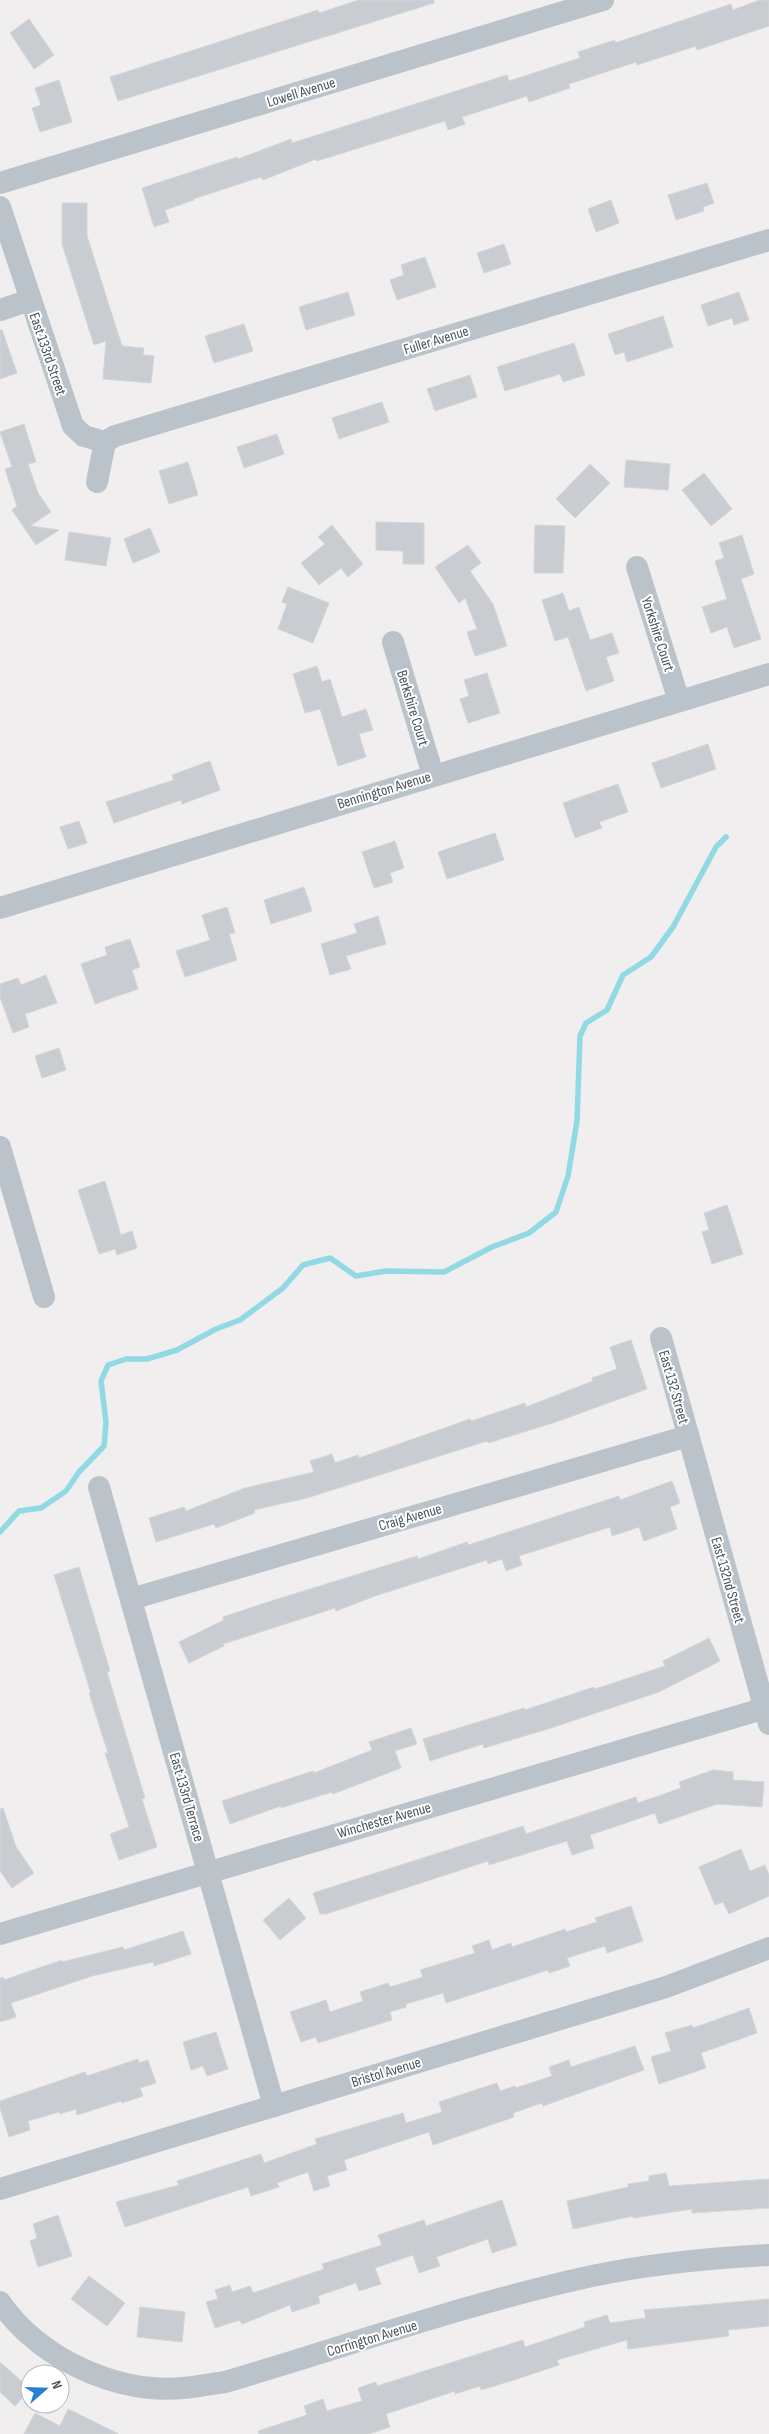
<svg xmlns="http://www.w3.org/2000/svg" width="769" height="2434" viewBox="0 0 769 2434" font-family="'Sofia Sans Condensed',sans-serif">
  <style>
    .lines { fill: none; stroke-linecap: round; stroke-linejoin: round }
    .stream { stroke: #91d9e4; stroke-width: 5.5 }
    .building { fill: #c9ccd0; stroke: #d3d5d9 }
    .minor { stroke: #bbc3ca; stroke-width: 22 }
    .labels { text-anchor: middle; stroke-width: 4; stroke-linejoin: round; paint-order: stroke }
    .street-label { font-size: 15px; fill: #48535a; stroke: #fff }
  </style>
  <rect width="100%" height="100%" fill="#f0eeee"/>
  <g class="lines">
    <polyline class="stream" points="0,1532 19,1511 41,1508 66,1491 79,1472 104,1446 106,1422 101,1381 108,1365 126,1359 147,1359 177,1350 216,1329 240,1320 283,1288 303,1265 330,1258 356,1276 386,1271 444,1272 492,1247 529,1233 556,1212 568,1176 577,1121 580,1036 586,1023 607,1010 623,975 651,957 673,927 716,847 726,837"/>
  </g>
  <g class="building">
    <polygon points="359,0 434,0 434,3 118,101 110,77 318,10 319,13"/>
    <polygon points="760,0 769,0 769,26 697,50 696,46 637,65 636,62 569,84 570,88 529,102 527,96 462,117 465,124 448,130 445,121 317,161 316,159 263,180 261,177 193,199 194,200 165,210 169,222 154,227 142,188 237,157 238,159 291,139 292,143 507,75 509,81 580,58 578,52 615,40 615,43 731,4 733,10"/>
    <polygon points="29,19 54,55 34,69 10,33"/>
    <polygon points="59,80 72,122 40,132 32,108 41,105 35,88"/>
    <polygon points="707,183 714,203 703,207 704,211 676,220 668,195"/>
    <polygon points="611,200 619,223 596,232 588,209"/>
    <polygon points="62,203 87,203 87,236 122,346 144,348 143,355 154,356 151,383 103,379 106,341 94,345 62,244"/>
    <polygon points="504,244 511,264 484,273 477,253"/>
    <polygon points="425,257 436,287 397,300 390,280 404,275 401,265"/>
    <polygon points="348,292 355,315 306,330 299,307"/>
    <polygon points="739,292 749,320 734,325 732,318 708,326 701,305"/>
    <polygon points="663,316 673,347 627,362 624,352 615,355 608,334"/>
    <polygon points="244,324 253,351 214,363 205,336"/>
    <polygon points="0,330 2,330 17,373 0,379"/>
    <polygon points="574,343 585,375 563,382 560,374 505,391 497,367"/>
    <polygon points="470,375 477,397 435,411 427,389"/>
    <polygon points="382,402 389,422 339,439 332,418"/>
    <polygon points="24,424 36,462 28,464 38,493 51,512 30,526 59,530 36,545 12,510 17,506 5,469 12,467 0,432"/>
    <polygon points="277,434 284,454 244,468 237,447"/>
    <polygon points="626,460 670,464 668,490 624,487"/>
    <polygon points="188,462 198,495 169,504 159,471"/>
    <polygon points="590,464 610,483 575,518 556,499"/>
    <polygon points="704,473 732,509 711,526 682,490"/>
    <polygon points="376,522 424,523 424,564 403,564 403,551 376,550"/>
    <polygon points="332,525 363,564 348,577 341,568 319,585 301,563 325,544 318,537"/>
    <polygon points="535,525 565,526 563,573 534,573"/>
    <polygon points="150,528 160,552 133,563 124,539"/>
    <polygon points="69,532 111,538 106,566 65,560"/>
    <polygon points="742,535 754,574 741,579 761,639 734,648 727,627 711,633 702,607 727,599 715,561 724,558 719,543"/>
    <polygon points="468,545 481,563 470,571 493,604 507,646 475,656 467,632 477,629 465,598 459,603 435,567"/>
    <polygon points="288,587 329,603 313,643 278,629 287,604 282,602"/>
    <polygon points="563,593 569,611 579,607 590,640 612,633 619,653 606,657 614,681 586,691 568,637 555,641 542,600"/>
    <polygon points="317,666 322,682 330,679 342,717 366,709 373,730 359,734 366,757 338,766 320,709 305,713 293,674"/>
    <polygon points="487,673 500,713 468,723 460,699 469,696 464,680"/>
    <polygon points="708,744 716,769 661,788 652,763"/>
    <polygon points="210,761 220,790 182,804 181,800 114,823 106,802 174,780 172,775"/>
    <polygon points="618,784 628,812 599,822 602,828 575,838 563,803"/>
    <polygon points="79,821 87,843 68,849 60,827"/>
    <polygon points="495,833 504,860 447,879 438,852"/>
    <polygon points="395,841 404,868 390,873 393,882 374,888 362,852"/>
    <polygon points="304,887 312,911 271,924 264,900"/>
    <polygon points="227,907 235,933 229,934 237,960 185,977 176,951 210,940 202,915"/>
    <polygon points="378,916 386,944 346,956 351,969 330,975 321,944 357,933 354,924"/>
    <polygon points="130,939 140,967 132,970 138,989 95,1004 81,964 107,955 105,947"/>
    <polygon points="46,975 57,1003 25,1014 29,1027 13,1033 0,997 0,984 18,978 21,985"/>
    <polygon points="59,1048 66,1070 42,1078 35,1056"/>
    <polygon points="105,1181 121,1235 132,1231 137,1248 117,1255 115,1249 99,1254 78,1190"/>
    <polygon points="727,1205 743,1254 712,1264 702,1232 709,1230 704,1213"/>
    <polygon points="631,1340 647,1389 556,1422 488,1443 487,1441 307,1498 254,1510 255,1513 216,1528 214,1524 156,1542 149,1518 184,1507 186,1511 245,1488 314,1472 310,1461 332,1454 335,1463 358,1455 359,1458 470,1419 471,1421 525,1403 526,1407 593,1381 592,1378 617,1369 610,1347"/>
    <polygon points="672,1481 680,1503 670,1507 677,1529 644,1541 639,1527 612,1536 610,1527 519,1556 522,1565 506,1571 502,1559 488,1564 487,1560 375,1596 336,1611 335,1608 223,1644 224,1646 189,1663 179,1642 224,1620 223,1617 268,1602 417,1556 418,1559 467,1542 468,1545 619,1496 620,1500"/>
    <polygon points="79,1567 110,1671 107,1672 145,1798 142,1799 157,1847 119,1860 110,1834 129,1827 105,1753 108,1753 89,1693 91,1693 54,1575"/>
    <polygon points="709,1638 720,1661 659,1692 548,1729 484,1748 483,1744 430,1761 423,1739 524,1708 525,1710 594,1687 595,1689 665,1666 663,1661"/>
    <polygon points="411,1728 417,1744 395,1751 401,1768 333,1794 332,1792 281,1808 281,1806 230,1824 222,1801 313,1771 314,1773 372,1750 369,1742"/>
    <polygon points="713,1770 733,1772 733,1780 764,1782 762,1807 717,1804 659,1824 655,1813 590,1835 594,1848 572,1855 567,1841 489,1865 488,1861 326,1914 320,1914 313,1893 523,1826 526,1834 636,1797 638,1803 681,1788 679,1782"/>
    <polygon points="3,1808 16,1847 34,1873 12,1888 0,1871 0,1809"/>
    <polygon points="741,1849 750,1871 765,1865 769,1875 769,1896 729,1914 723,1902 715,1905 699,1867"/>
    <polygon points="289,1898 306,1918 280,1940 263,1920"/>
    <polygon points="631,1906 643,1941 607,1953 605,1946 567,1958 570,1966 549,1973 548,1970 446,2003 443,1993 406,2004 406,2007 390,2012 392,2020 318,2043 316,2037 301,2042 290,2012 326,2000 330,2012 363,2001 360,1992 388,1983 390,1987 423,1977 420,1970 475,1953 472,1946 489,1940 492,1950 511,1943 512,1947 565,1929 566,1932 597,1922 595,1918"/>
    <polygon points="183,1931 191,1954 154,1966 153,1962 92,1976 11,2003 16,2017 0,2022 0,1978 3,1977 4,1980 62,1960 62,1962 123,1947 124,1950"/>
    <polygon points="749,2008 757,2033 701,2053 706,2068 659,2084 651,2057 671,2051 665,2033 692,2025 693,2028"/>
    <polygon points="216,2032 228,2069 207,2076 203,2066 191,2070 183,2042"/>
    <polygon points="635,2046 644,2070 543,2106 542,2103 513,2113 514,2117 433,2145 429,2132 344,2160 347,2170 327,2176 330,2186 314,2191 308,2172 277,2183 279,2187 251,2196 248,2187 125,2227 116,2202 179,2185 177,2181 261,2154 264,2163 317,2144 315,2139 403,2113 406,2123 442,2112 439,2102 497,2083 500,2091 515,2086 516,2088 552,2076 549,2067 569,2060 571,2067"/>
    <polygon points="138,2059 139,2063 148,2060 156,2083 140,2088 143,2096 122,2103 121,2101 77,2115 76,2109 60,2114 59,2112 28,2121 30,2130 9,2137 0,2108 0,2101 85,2072 87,2076"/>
    <polygon points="666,2173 669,2186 769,2179 769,2208 692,2213 692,2209 633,2218 633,2216 573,2229 567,2201 628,2187 628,2184 649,2181 649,2176"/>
    <polygon points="502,2200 517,2245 492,2253 488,2239 436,2257 440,2266 419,2273 413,2255 375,2268 381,2284 359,2291 356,2283 318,2296 320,2303 292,2312 290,2305 242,2324 240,2320 215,2328 206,2302 218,2299 215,2290 230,2285 232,2292 250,2286 253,2293 324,2269 322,2264 382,2245 378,2235 424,2220 426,2226"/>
    <polygon points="58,2215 72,2256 38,2267 30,2241 37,2238 33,2224"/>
    <polygon points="89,2276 125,2303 107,2326 71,2299"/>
    <polygon points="769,2299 769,2326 728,2330 729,2336 628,2349 627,2340 557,2360 559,2365 514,2380 481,2390 480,2386 455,2394 455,2391 386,2414 390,2427 369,2434 259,2434 258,2431 307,2415 304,2406 323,2399 327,2411 362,2401 358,2388 376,2382 377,2386 523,2340 525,2347 585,2327 584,2322 607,2315 610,2323 646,2318 644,2310"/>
    <polygon points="140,2307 185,2312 182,2342 137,2337"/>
    <polygon points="0,2362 30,2389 15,2406 0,2392"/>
    <polygon points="68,2409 119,2434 24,2434 35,2413 60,2426"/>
  </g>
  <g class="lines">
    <g class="minor">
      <polyline points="0,183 603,0"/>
      <polyline points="0,207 73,426 84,436 105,442"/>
      <polyline points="0,310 30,300"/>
      <polyline points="105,442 115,436 769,240"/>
      <polyline points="97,482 105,442"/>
      <polyline points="637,567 679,701"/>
      <polyline points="393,642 433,775"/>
      <polyline points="0,908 769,674"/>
      <polyline points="0,1147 44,1297"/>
      <polyline points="661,1338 769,1724"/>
      <polyline points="99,1487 274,2106"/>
      <polyline points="131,1599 688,1436"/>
      <polyline points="0,1934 769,1707"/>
      <polyline points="0,2189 666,1987 769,1948"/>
      <path d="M0,2302C39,2358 115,2394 183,2388C197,2387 211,2384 225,2382C347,2346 468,2303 592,2276C650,2264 710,2258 769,2255"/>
    </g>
  </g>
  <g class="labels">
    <g class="street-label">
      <text transform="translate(301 92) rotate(-17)" y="5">Lowell Avenue</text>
      <text transform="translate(436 340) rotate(-17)" y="5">Fuller Avenue</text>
      <text transform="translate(48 354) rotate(71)" y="5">East 133rd Street</text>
      <text transform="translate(658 634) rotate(72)" y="5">Yorkshire Court</text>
      <text transform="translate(413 708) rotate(73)" y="5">Berkshire Court</text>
      <text transform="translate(384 790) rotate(-17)" y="5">Bennington Avenue</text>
      <text transform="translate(674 1387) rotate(74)" y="5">East 132 Street</text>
      <text transform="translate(410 1517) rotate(-16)" y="5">Craig Avenue</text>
      <text transform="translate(728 1580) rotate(74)" y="5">East 132nd Street</text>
      <text transform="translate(187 1797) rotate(74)" y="5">East 133rd Terrace</text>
      <text transform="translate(384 1820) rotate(-16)" y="5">Winchester Avenue</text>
      <text transform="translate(386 2072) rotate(-17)" y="5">Bristol Avenue</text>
      <text transform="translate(372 2338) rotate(-17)" y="5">Corrington Avenue</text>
    </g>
  </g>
  <g transform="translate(45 2389) rotate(70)"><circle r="24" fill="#ffffff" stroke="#b6babd"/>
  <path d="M0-4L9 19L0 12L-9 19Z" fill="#287ed0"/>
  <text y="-8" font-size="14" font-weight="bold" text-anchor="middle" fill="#48535a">N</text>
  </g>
</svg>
